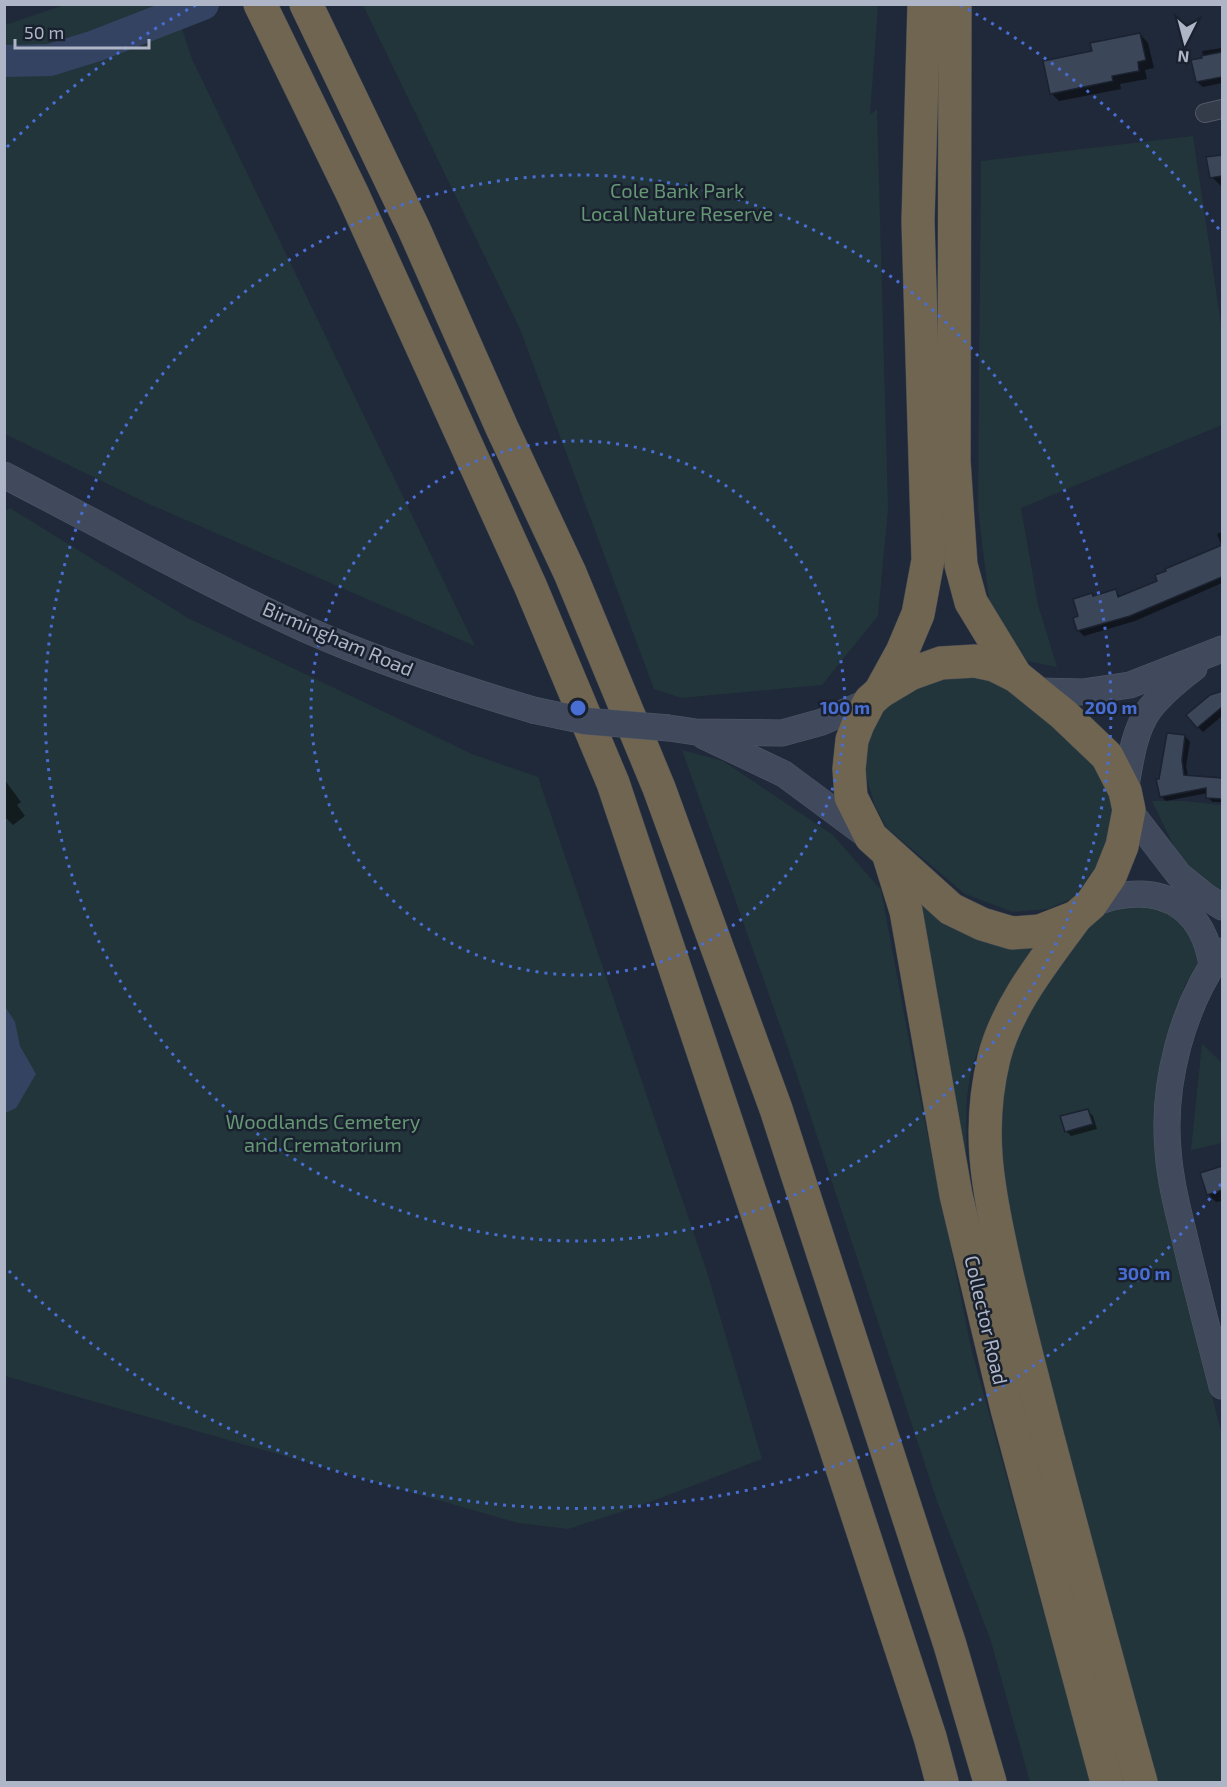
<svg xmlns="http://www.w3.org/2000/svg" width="1227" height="1787" viewBox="0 0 1227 1787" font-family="'Exo 2',sans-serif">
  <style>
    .green { fill: #22353a }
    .water { fill: #334361 }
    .shadow { fill: #0007 }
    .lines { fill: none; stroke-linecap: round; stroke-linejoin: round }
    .river { stroke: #334361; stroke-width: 32 }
    .building { fill: #3c4659; stroke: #1b2230; stroke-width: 1.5 }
    .street-casing { stroke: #515867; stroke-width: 20 }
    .secondary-casing { stroke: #515867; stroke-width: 27 }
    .highway-casing { stroke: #3e4554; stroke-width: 34 }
    .street { stroke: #343b49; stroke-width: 18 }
    .secondary { stroke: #414a5c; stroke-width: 26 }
    .highway { stroke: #6f6550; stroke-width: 33 }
    .secondary-bridge-casing { stroke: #515867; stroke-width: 27; stroke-linecap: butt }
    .secondary-bridge { stroke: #414a5c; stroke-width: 26 }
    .ring { fill: none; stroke: #486dd3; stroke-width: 3; stroke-dasharray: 3 6 }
    .labels { text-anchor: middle; stroke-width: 5; stroke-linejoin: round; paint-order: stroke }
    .park-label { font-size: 20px; fill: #659774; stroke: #19202e }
    .street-label { font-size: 20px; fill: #aeb5c6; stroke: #19202e }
    .centre { fill: #486dd3; stroke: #19202e; stroke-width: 3 }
    .ring-label { font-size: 18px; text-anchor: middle; font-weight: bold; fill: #486dd3; stroke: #19202e; stroke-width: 5; stroke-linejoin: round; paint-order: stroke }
  </style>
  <rect width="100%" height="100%" fill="#202939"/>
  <g class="green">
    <polygon points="67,4 174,5 192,59 475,646 149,504 5,434 5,25"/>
    <polygon points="363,5 878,5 870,115 877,109 888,509 878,616 822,685 681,698 654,689 520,329"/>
    <polygon points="1193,136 1222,331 1222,425 1021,508 1038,605 1057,667 1027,661 989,599 978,509 981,161"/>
    <polygon points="10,508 188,618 472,754 538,777 707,1272 762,1459 645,1504 568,1529 518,1523 5,1376 4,512"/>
    <polygon points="933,674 1002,677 1091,756 1110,787 1114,823 1104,854 1075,897 1048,909 1013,912 965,894 887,828 875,806 863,766 870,735 884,704"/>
    <polygon points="682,750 723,761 833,835 881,890 918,1088 972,1352 1091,1782 1030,1782 990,1638 937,1501 789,1051"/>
    <polygon points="1152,801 1183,801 1222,805 1222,892 1211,888 1183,865"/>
    <path d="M914,895L951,924L988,944L1038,943C1009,989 976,1034 968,1089C965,1111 967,1136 966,1159Z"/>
    <polygon points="1126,903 1165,907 1200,946 1198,965 1185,985 1161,1057 1154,1148 1209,1385 1222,1435 1222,1782 1153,1782 1029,1317 996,1143 1005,1063 1048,969 1103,912"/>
    <polygon points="1202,1044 1222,1063 1222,1143 1191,1150"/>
  </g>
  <polygon class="water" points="4,1005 15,1022 20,1046 36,1074 16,1108 5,1113"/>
  <g class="shadow">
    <polygon points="1140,34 1148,43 1154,68 1145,70 1147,79 1120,84 1121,89 1059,101 1051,93 1094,53"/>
    <polygon points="1222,48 1222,83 1203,87 1197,82 1204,60 1202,51"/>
    <polygon points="1222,156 1222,187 1212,177 1208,159"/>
    <polygon points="1222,532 1222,547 1217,534"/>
    <polygon points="1222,547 1222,583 1135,621 1084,636 1078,630 1080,617 1094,597 1115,591 1121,597 1159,582 1168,572 1167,570"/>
    <polygon points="1222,692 1222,716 1203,732 1198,727 1211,696"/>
    <polygon points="1185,736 1190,742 1186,766 1188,777 1222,780 1222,802 1213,802 1207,797 1208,793 1166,801 1161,796 1161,780"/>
    <polygon points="4,779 21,802 17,805 25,816 13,825 4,816"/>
    <polygon points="1088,1111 1093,1116 1097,1129 1071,1136 1066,1131"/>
    <polygon points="1222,1168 1222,1201 1216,1202 1208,1194 1202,1174"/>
  </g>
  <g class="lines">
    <polyline class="river" points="4,61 50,60 95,46 203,4"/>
  </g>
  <g class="building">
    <polygon points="1140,33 1146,60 1138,62 1139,71 1112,76 1113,81 1050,94 1043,61 1092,51 1090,43"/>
    <polygon points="1222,52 1222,77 1196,82 1191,60 1202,58 1201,56"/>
    <polygon points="1222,155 1222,176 1210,178 1206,157"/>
    <polygon points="1222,545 1222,577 1130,616 1077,631 1073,618 1078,616 1073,599 1092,593 1093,596 1116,589 1118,597 1157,581 1155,575 1166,571 1165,569"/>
    <polygon points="1222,691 1222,707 1197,728 1186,715 1210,695"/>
    <polygon points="1167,733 1185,735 1182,760 1184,775 1222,778 1222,799 1206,798 1206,788 1160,797 1156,779 1159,779"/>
    <polygon points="1088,1109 1093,1124 1065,1132 1060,1116"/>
    <polygon points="1222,1166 1222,1190 1207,1195 1200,1173"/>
  </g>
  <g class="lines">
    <defs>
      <polyline id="street" points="1205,113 1222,109"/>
      <g id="secondary">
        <path d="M4,475C104,527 203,582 305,629C379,662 456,687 533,710"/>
        <polyline points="1036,691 1083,692 1130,685 1222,649"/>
        <polyline points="669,728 696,732 782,733 822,722 870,701"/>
        <polyline points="704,736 784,774 869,837"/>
        <path d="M1125,791C1130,765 1133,732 1149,710C1161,694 1178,680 1194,668"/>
        <polyline points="1129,810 1179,875 1205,896 1222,907"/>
        <path d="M1091,904C1100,901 1109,897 1118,896C1171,886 1204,914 1212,965"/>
        <path d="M1222,951C1183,1005 1162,1082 1168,1150C1170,1179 1177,1207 1184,1235C1196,1286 1209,1336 1222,1386"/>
      </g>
      <g id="highway">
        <polyline points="260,4 353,195 530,585 613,783 829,1428 930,1737 942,1782"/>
        <polyline points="306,4 414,229 502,428 570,573 659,788 776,1109 950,1645 990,1782"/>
        <polyline points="955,4 954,461 961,565 971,602 1016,676"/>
        <polygon points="975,661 994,665 1016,676 1063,714 1107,756 1125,791 1129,810 1122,846 1110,876 1091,904 1076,917 1040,931 1012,933 982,924 951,909 871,837 851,797 849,769 852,740 858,724 870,701 880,692 910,674 941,663"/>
        <polyline points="880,692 902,652 918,614 928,560 918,221 924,4"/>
        <polyline points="888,853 906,911 956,1195 1007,1409 1107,1782"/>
        <path d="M1076,917C1045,960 1007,1006 994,1058C977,1128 987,1184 1002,1252C1015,1312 1031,1371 1046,1430C1077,1547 1108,1665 1141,1782"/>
      </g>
    </defs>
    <use href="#street" class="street-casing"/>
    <use href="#secondary" class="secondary-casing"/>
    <use href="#highway" class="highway-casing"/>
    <use href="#street" class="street"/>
    <use href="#secondary" class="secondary"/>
    <use href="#highway" class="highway"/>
    <defs>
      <polyline id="secondary-bridge" points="533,710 585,721 669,728"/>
    </defs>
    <use href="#secondary-bridge" class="secondary-bridge-casing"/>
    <use href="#secondary-bridge" class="secondary-bridge"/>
  </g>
  <g class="ring">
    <circle cx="578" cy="708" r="267"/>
    <circle cx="578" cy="708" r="533"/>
    <path d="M1221 1184A800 800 0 0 1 7 1269M7 147A800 800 0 0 1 196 5M960 5A800 800 0 0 1 1221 232"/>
  </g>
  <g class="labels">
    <g class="park-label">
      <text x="677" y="198">Cole Bank Park<tspan x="677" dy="23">Local Nature Reserve</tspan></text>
      <text x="323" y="1129">Woodlands Cemetery<tspan x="323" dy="23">and Crematorium</tspan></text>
    </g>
    <g class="street-label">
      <text transform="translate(338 639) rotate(23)" y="7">Birmingham Road</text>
      <text transform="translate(986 1320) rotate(77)" y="7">Collector Road</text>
    </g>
  </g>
  <circle cx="578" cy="708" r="9" class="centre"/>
  <g class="ring-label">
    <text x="845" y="714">100 m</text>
    <text x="1111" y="714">200 m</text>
    <text x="1144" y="1280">300 m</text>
  </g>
  <rect width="1227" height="1787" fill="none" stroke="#aeb5c6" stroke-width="12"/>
  <g transform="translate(1185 42) rotate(186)" stroke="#19202e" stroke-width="4.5" paint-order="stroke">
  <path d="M0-4.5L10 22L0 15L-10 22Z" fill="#aeb5c6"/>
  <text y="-9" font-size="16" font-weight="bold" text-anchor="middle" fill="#aeb5c6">N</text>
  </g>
  <path d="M15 39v9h134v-9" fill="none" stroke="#aeb5c6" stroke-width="3"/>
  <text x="24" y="39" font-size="18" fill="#aeb5c6" stroke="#19202e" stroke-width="4.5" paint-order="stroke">50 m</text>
</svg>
